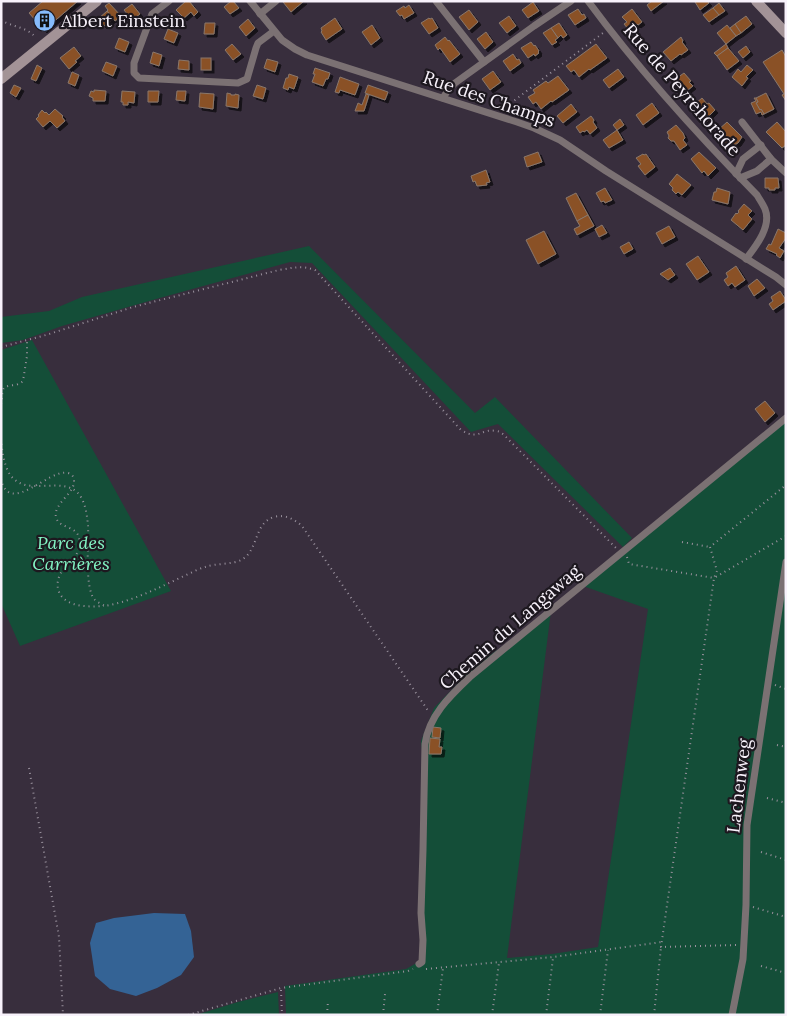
<svg xmlns="http://www.w3.org/2000/svg" width="787" height="1016" viewBox="0 0 787 1016" font-family="Lora,serif">
  <style>
    .green { fill: #144e38 }
    .water { fill: #346395 }
    .building { fill: #8a5127; stroke: #89776b; filter: url(#shadow) }
    .lines { fill: none; stroke-linecap: round; stroke-linejoin: round }
    .path { stroke: #99919d; stroke-width: 2; stroke-dasharray: 1 4; stroke-linecap: butt }
    .street { stroke: #7b7173; stroke-width: 7 }
    .secondary { stroke: #a39397; stroke-width: 10 }
    .labels { text-anchor: middle; stroke-width: 4.5; stroke-linejoin: round; paint-order: stroke }
    .poi-label { font-size: 18px; fill: #f8f2fb; stroke: #1d181f; text-anchor: start }
    .street-label { font-size: 18px; fill: #f8f2fb; stroke: #1d181f }
    .park-label { font-size: 18px; font-style: italic; fill: #83f5c4; stroke: #1d181f }
  </style>
  <defs>
    <filter id="shadow"><feDropShadow dx="3" dy="3" stdDeviation="0" flood-color="#0009"/></filter>
  </defs>
  <rect width="100%" height="100%" fill="#382e3d"/>
  <g class="green">
    <polygon points="309,246 475,413 495,397 632,538 623,547 498,424 471,432 312,263 290,262 156,299 62,326 23,340 1,343 1,317 49,311 82,297"/>
    <polygon points="32,340 171,591 20,646 1,603 1,350"/>
    <polygon points="786,418 786,1015 286,1015 285,986 406,969 422,960 424,770 421,741 434,708 475,666 551,611 507,958 552,954 598,947 648,609 583,586"/>
    <polygon points="278,992 279,1015 199,1014 238,1002"/>
  </g>
  <polygon class="water" points="154,913 185,914 191,931 194,957 181,975 157,988 136,996 110,989 95,976 90,943 96,923 114,918"/>
  <g class="building">
    <polygon points="43,1 78,1 44,30 29,13"/>
    <polygon points="186,1 189,1 198,12 194,16 191,12 184,18 176,10"/>
    <polygon points="231,1 233,1 239,8 230,14 224,7"/>
    <polygon points="283,1 304,1 291,12 283,2"/>
    <polygon points="652,1 664,1 651,11 647,5"/>
    <polygon points="696,1 707,1 709,3 700,10 695,2"/>
    <polygon points="533,2 539,11 528,18 522,10"/>
    <polygon points="109,3 121,16 115,21 107,11 108,10 105,6"/>
    <polygon points="719,3 725,11 719,15 713,8"/>
    <polygon points="132,4 140,14 132,20 124,10"/>
    <polygon points="409,5 414,13 404,19 402,15 400,16 396,11 404,6 405,8"/>
    <polygon points="713,8 719,15 709,22 703,15"/>
    <polygon points="578,9 582,15 584,14 586,18 575,25 568,15"/>
    <polygon points="632,9 642,22 638,25 637,24 629,30 624,24 627,22 622,17"/>
    <polygon points="469,10 478,22 469,30 459,17"/>
    <polygon points="107,11 113,19 104,26 98,19"/>
    <polygon points="509,16 516,26 507,33 499,23"/>
    <polygon points="746,16 752,24 741,33 735,24"/>
    <polygon points="335,18 342,29 326,40 321,32 322,31 321,28"/>
    <polygon points="429,18 430,19 432,18 438,28 429,34 421,23"/>
    <polygon points="248,19 255,28 246,36 239,27"/>
    <polygon points="205,23 215,23 214,34 204,34"/>
    <polygon points="559,23 567,35 563,38 561,35 558,38 551,28"/>
    <polygon points="735,24 741,33 736,36 730,28"/>
    <polygon points="372,25 380,38 371,45 362,32"/>
    <polygon points="727,25 736,36 726,44 717,33"/>
    <polygon points="551,28 558,38 555,40 557,42 552,45 543,33"/>
    <polygon points="168,29 178,33 174,43 164,39"/>
    <polygon points="486,32 493,42 485,49 477,39"/>
    <polygon points="445,37 448,41 449,40 460,54 450,62 440,48 438,50 435,45"/>
    <polygon points="681,37 683,41 682,42 688,50 681,55 680,54 671,61 663,52"/>
    <polygon points="119,38 129,42 125,52 115,48"/>
    <polygon points="531,42 534,46 535,45 539,51 538,52 539,53 535,56 534,54 528,58 521,48"/>
    <polygon points="232,44 241,54 233,60 225,50"/>
    <polygon points="596,44 607,58 590,70 589,69 579,77 574,70 571,72 566,66"/>
    <polygon points="726,44 728,48 717,56 714,53"/>
    <polygon points="746,46 750,52 743,58 738,52"/>
    <polygon points="74,47 81,56 75,61 77,62 69,69 60,58"/>
    <polygon points="728,48 739,61 727,70 717,56"/>
    <polygon points="782,50 786,57 786,101 782,95 784,94 763,62"/>
    <polygon points="153,52 162,55 159,66 150,63"/>
    <polygon points="513,54 517,60 519,59 521,63 510,71 503,61"/>
    <rect x="201" y="58" width="10" height="12"/>
    <polygon points="267,59 278,62 275,72 264,68"/>
    <polygon points="179,60 189,61 189,70 178,69"/>
    <polygon points="106,62 117,66 113,76 102,71"/>
    <polygon points="37,65 42,68 36,81 31,79"/>
    <polygon points="747,65 753,70 746,77 748,78 742,86 732,77 738,69 741,72"/>
    <polygon points="315,68 330,73 328,79 326,79 323,86 312,82 315,74 313,74"/>
    <polygon points="618,69 624,77 609,88 603,80"/>
    <polygon points="493,71 501,82 490,90 482,79"/>
    <polygon points="72,72 79,75 75,86 68,83"/>
    <polygon points="684,73 691,81 689,82 693,86 683,94 676,85 678,84 674,80"/>
    <polygon points="289,74 298,77 294,89 289,87 288,90 283,88 286,78 288,78"/>
    <polygon points="558,76 569,90 552,102 551,101 541,109 536,102 533,104 528,97 535,93 533,90 546,81 548,83"/>
    <polygon points="340,77 359,84 355,95 340,90 339,93 335,92"/>
    <polygon points="14,85 21,88 16,97 10,93"/>
    <polygon points="257,85 266,88 263,99 253,96"/>
    <polygon points="368,85 388,92 385,100 365,93"/>
    <polygon points="94,90 106,91 105,101 93,101 93,98 89,96 91,91 94,92"/>
    <polygon points="122,91 135,92 134,103 128,102 128,105 123,105 123,102 121,102"/>
    <polygon points="148,91 159,91 158,102 148,102"/>
    <polygon points="177,91 186,91 185,101 176,100"/>
    <polygon points="200,93 214,94 213,109 199,107"/>
    <polygon points="227,93 231,94 231,95 235,95 235,94 239,95 238,108 226,106"/>
    <polygon points="766,93 774,109 764,114 761,109 760,110 756,103 758,102 756,98"/>
    <polygon points="366,94 369,95 364,111 355,111 358,103 362,105"/>
    <polygon points="702,98 707,104 709,103 715,110 708,117 710,118 707,122 701,116 702,115 699,112 700,110 695,104"/>
    <polygon points="754,98 756,98 758,102 756,103 760,110 761,109 764,114 762,115 761,112 756,114 751,103 756,101"/>
    <polygon points="652,103 659,113 643,125 636,115"/>
    <polygon points="571,104 577,112 563,123 557,116"/>
    <polygon points="55,109 63,116 62,117 65,121 57,128 50,121 43,127 36,119 39,116 38,115 42,110 45,113 46,112 49,115"/>
    <polygon points="591,116 594,120 593,122 597,128 590,134 587,130 584,132 583,131 580,133 576,127"/>
    <polygon points="620,119 624,125 617,130 613,125"/>
    <polygon points="727,122 742,137 738,143 734,145 732,143 728,146 721,139 724,136 718,130"/>
    <polygon points="777,122 786,132 786,145 782,148 766,132"/>
    <polygon points="676,125 683,133 685,138 683,140 687,145 680,150 674,141 671,141 668,138 669,136 667,132"/>
    <polygon points="617,130 623,140 609,148 603,140"/>
    <polygon points="538,152 542,162 527,167 524,157"/>
    <polygon points="699,152 716,168 708,176 704,171 702,173 691,159"/>
    <polygon points="643,154 644,155 646,154 655,167 645,175 638,166 641,164 636,158"/>
    <polygon points="486,170 490,182 486,183 487,185 477,186 475,181 473,182 471,176"/>
    <polygon points="677,174 691,185 682,195 678,192 676,194 672,190 673,188 669,184"/>
    <polygon points="765,178 778,178 779,188 775,188 775,190 769,190 769,188 765,188"/>
    <polygon points="605,188 612,200 605,203 604,201 601,202 596,193"/>
    <polygon points="717,188 730,192 728,204 712,200 714,192 716,192"/>
    <polygon points="576,193 588,215 577,221 566,198"/>
    <polygon points="744,204 752,211 748,215 752,219 743,230 731,220 736,213 737,214 739,212 738,211"/>
    <polygon points="588,215 594,226 577,235 574,229 580,226 577,221"/>
    <polygon points="602,225 607,233 599,237 595,229"/>
    <polygon points="669,226 675,237 662,244 656,233"/>
    <polygon points="778,229 786,233 786,238 779,248 784,251 780,258 776,255 777,254 766,249 769,244 771,245"/>
    <polygon points="544,231 556,254 538,264 526,240"/>
    <polygon points="629,242 633,249 624,254 620,247"/>
    <polygon points="698,256 709,272 697,280 686,264"/>
    <polygon points="736,266 745,280 735,287 732,283 728,286 724,280 728,277 726,273"/>
    <polygon points="670,268 675,275 668,280 660,274"/>
    <polygon points="757,279 765,288 754,296 748,286"/>
    <polygon points="780,291 786,300 786,301 773,310 769,304 773,301 771,297"/>
    <polygon points="765,401 775,413 765,422 755,409"/>
    <polygon points="433,727 441,728 440,738 432,737"/>
    <polygon points="430,738 440,739 439,747 442,747 441,754 429,754"/>
  </g>
  <g class="lines">
    <g class="path">
      <path d="M1,20C12,27 28,27 36,38"/>
      <polyline points="503,110 507,106 603,33"/>
      <path d="M1,347L46,335L133,307L279,270C292,268 302,265 315,270L461,430C479,441 481,428 496,431C500,431 503,434 506,437L616,548"/>
      <path d="M1,404C3,400 1,392 4,388C8,384 17,387 23,381L27,356V340"/>
      <path d="M1,439C2,449 3,459 7,469C22,504 67,469 82,499C86,507 87,516 88,525C89,541 84,589 95,600C97,602 102,604 105,606C133,601 158,588 184,576C191,573 198,569 205,567C216,563 233,565 243,559C259,548 254,523 274,517C285,514 294,519 302,526L429,712"/>
      <path d="M1,479C9,517 49,468 68,473C72,474 74,477 74,481C75,493 53,504 56,517C59,531 83,523 79,547C78,557 67,563 62,571C58,577 57,583 58,589C63,608 89,607 104,606"/>
      <polyline points="682,542 710,547"/>
      <polyline points="627,557 629,564 714,578 717,571 710,547 786,485"/>
      <polyline points="775,685 786,689"/>
      <polyline points="777,745 786,747"/>
      <polyline points="29,768 59,937 63,1015"/>
      <polyline points="767,798 786,803"/>
      <polyline points="761,852 786,860"/>
      <polyline points="753,907 786,917"/>
      <polyline points="736,945 661,947 714,578 786,536"/>
      <polyline points="761,966 786,973"/>
      <polyline points="426,969 553,957 662,942"/>
      <polyline points="281,990 282,1015"/>
      <polyline points="188,1015 281,988 408,971 413,969"/>
      <polyline points="327,1015 328,1001"/>
      <polyline points="383,1015 385,994"/>
      <polyline points="437,1015 443,968"/>
      <polyline points="492,1015 499,963"/>
      <polyline points="546,1015 553,958"/>
      <polyline points="600,1015 608,950"/>
      <polyline points="654,1015 661,947"/>
    </g>
    <g class="street">
      <polyline points="169,1 152,14 134,63 134,73 139,78 238,83 247,79 256,48 258,43 274,31"/>
      <polyline points="250,1 282,40 295,49 307,55 517,122 534,128 560,140 606,171 776,277 786,285"/>
      <polyline points="436,1 484,62"/>
      <path d="M588,1C639,70 697,134 757,195C760,200 763,204 765,209C772,226 756,246 746,259"/>
      <polyline points="260,14 276,1"/>
      <polyline points="443,98 448,90 455,83 534,26 571,1"/>
      <polyline points="742,122 771,159 786,173"/>
      <polyline points="736,174 743,159 761,145"/>
      <polyline points="740,178 757,171 771,159"/>
      <path d="M419,964L422,962L423,940L421,913L423,850L425,744C429,715 451,695 471,676L786,418"/>
      <polyline points="732,1015 743,959 746,905 747,825 786,562"/>
    </g>
    <g class="secondary">
      <polyline points="756,1 786,33"/>
      <polyline points="1,79 97,1"/>
    </g>
  </g>
  <defs>
    <symbol id="building-disc" viewBox="-11 -11 22 22"><circle r="9.5" fill="#86bbfb" stroke="#1d181f"/><path d="M-4-6H4V6H1V3H-1V6H-4ZM-2.5-4.3h1.7v1.8h-1.7ZM.8-4.3h1.7v1.8H.8ZM-2.5-1h1.7V.8h-1.7ZM.8-1h1.7V.8H.8Z" fill="#111"/></symbol>
  </defs>
  <g fill-rule="evenodd">
    <use href="#building-disc" x="32" y="8" width="25" height="25"/>
  </g>
  <g class="labels">
    <g class="poi-label">
      <text x="61" y="27">Albert Einstein</text>
    </g>
    <g class="street-label">
      <text transform="translate(682 90) rotate(49)" y="6">Rue de Peyrehorade</text>
      <text transform="translate(489 99) rotate(19)" y="6">Rue des Champs</text>
      <text transform="translate(510 627) rotate(-41)" y="6">Chemin du Langawag</text>
      <text transform="translate(739 786) rotate(-83)" y="6">Lachenweg</text>
    </g>
    <g class="park-label">
      <text x="71" y="549">Parc des<tspan x="71" dy="21">Carrières</tspan></text>
    </g>
  </g>
  <rect width="787" height="1016" fill="none" stroke="#f8f2fb" stroke-width="5"/>
</svg>
